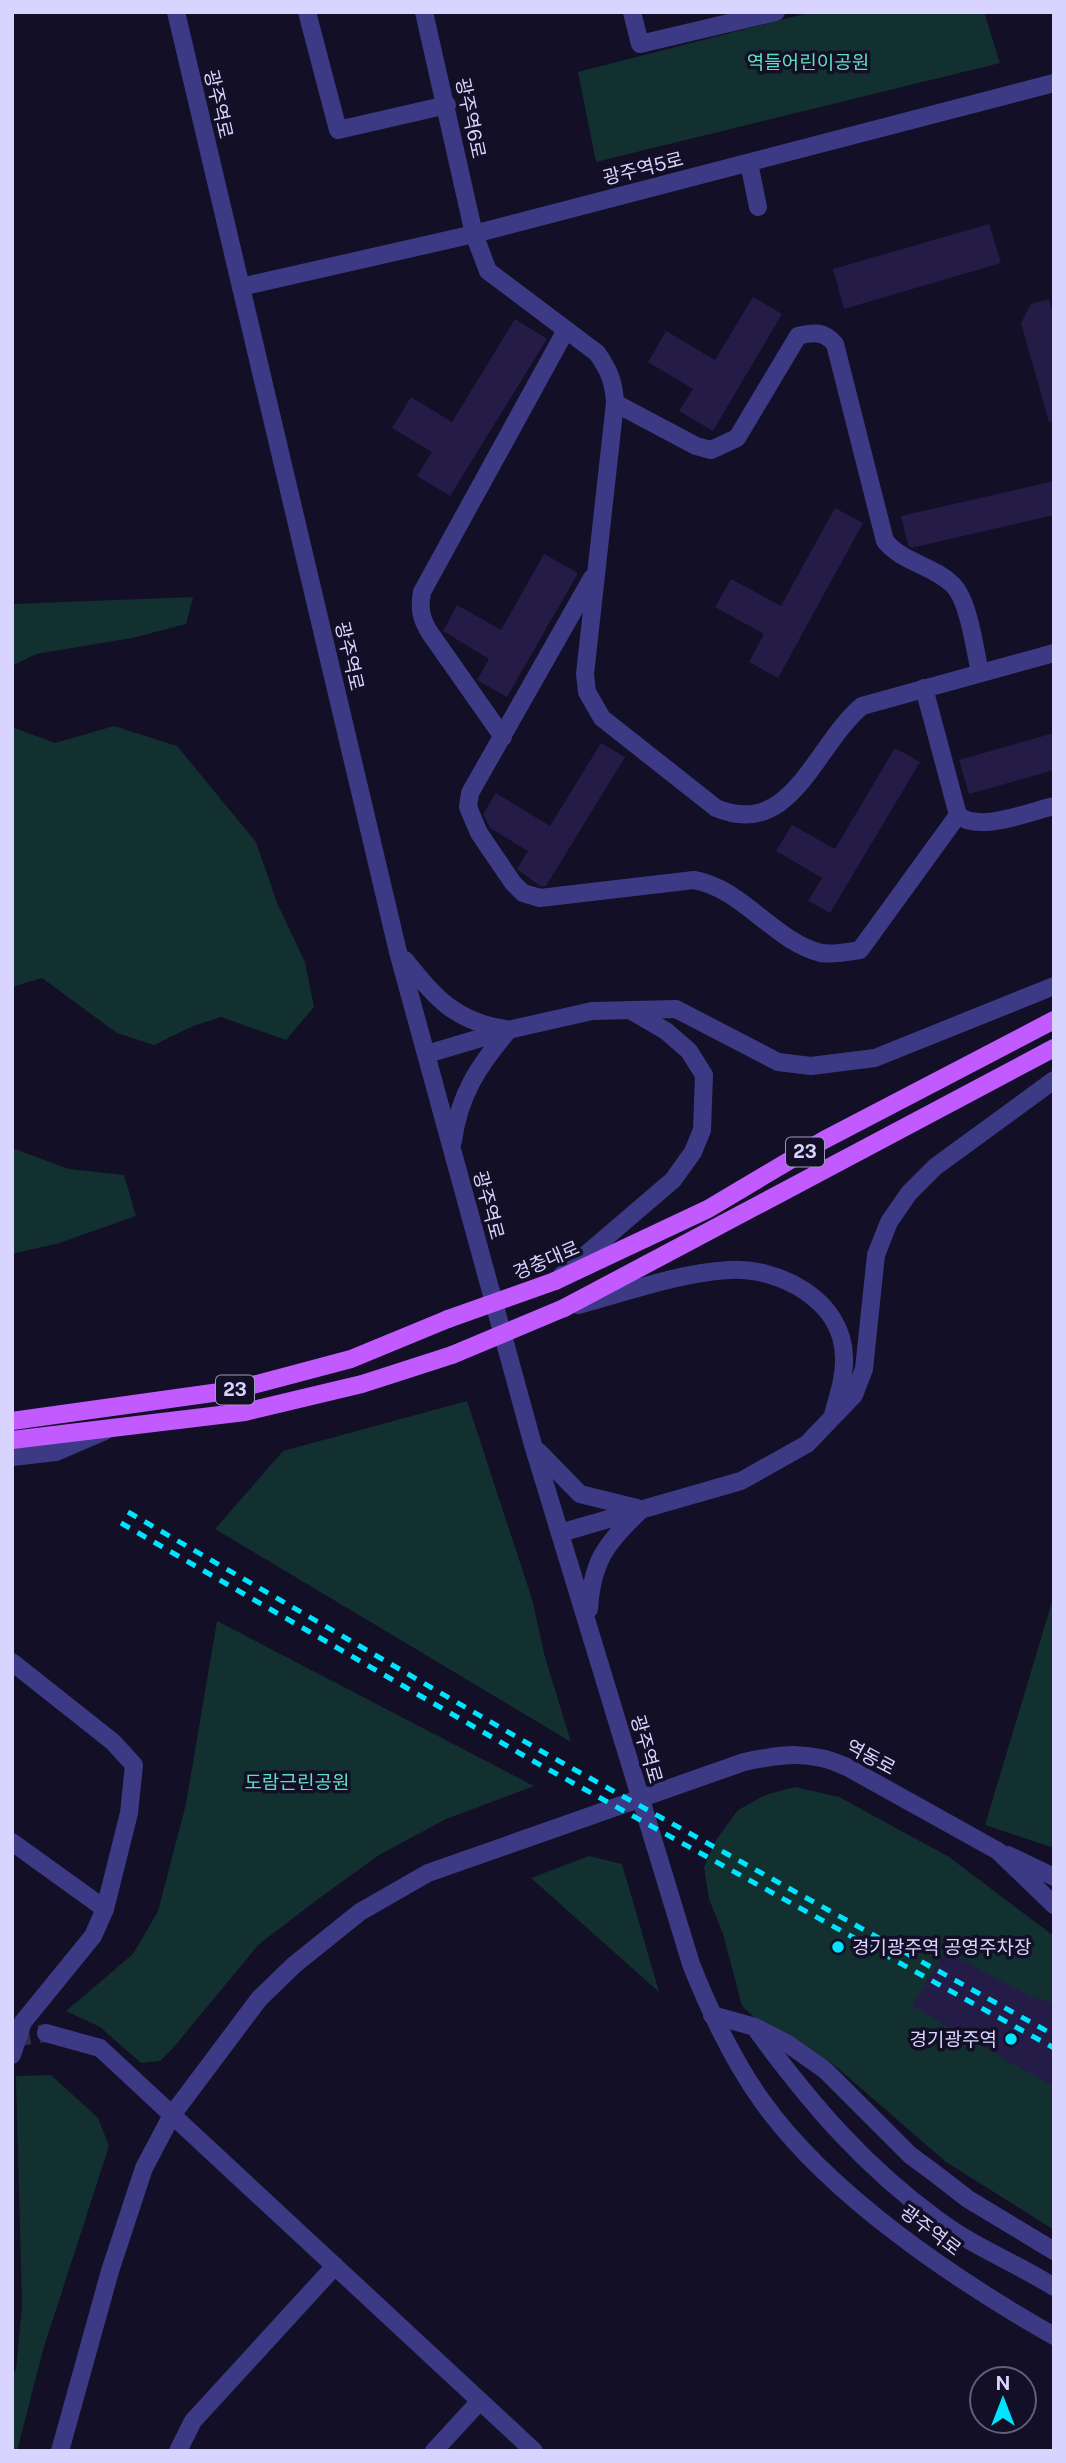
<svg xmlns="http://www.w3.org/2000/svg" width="1066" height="2463" viewBox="0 0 1066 2463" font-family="'Public Sans','Noto Sans KR',sans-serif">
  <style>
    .green { fill: #12302f }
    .building { fill: #241b47 }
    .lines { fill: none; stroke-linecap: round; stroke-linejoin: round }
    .minor-tunnel { stroke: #312d47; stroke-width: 18; stroke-dasharray: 18 9; stroke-linecap: butt }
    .minor { stroke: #3d3a85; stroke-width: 18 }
    .major { stroke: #c25bff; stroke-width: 18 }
    .rail { stroke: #00e5ff; stroke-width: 5; stroke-dasharray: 10 9; stroke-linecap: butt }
    .major-bridge { stroke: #c25bff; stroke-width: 18 }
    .poi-dot { fill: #00e5ff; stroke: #130f26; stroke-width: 2.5 }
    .labels { text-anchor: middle; stroke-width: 7; stroke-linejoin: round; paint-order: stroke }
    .shield { fill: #130f26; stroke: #9e99be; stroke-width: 2 }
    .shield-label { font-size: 18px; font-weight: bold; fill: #d9d4ff }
    .park-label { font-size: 19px; fill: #5fe0c0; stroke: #130f26 }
    .street-label { font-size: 19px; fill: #d9d4ff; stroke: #130f26 }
    .poi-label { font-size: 19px; fill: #d9d4ff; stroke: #130f26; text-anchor: start }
  </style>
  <rect width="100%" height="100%" fill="#130f26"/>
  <g class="green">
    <polygon points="812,12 984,12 1000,63 596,162 578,72"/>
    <polygon points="193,597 186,624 132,638 36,654 12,666 12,604"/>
    <polygon points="114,726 177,746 256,842 277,903 305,962 314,1007 286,1040 221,1017 193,1026 154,1045 117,1033 42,978 12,987 12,727 55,743"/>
    <polygon points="12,1148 69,1169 124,1175 136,1216 59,1243 12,1254"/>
    <polygon points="467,1401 532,1599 545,1657 571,1742 215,1529 283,1451"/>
    <polygon points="1054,1595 1054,1848 985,1825"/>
    <polygon points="217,1621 534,1786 446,1819 379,1855 318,1899 258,1945 174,2047 160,2061 141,2063 100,2027 66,2011 133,1954 158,1911 186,1804"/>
    <polygon points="795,1787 839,1797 949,1857 1054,1936 1054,2230 946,2162 833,2064 754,2017 742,2006 723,1934 709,1899 704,1867 716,1840 738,1810 765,1795"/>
    <polygon points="589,1856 622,1864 659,1992 531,1878"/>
    <polygon points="51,2075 98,2118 109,2146 43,2350 17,2451 12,2451 12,2377 16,2369 22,2306 16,2076"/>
  </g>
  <g class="building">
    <polygon points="989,224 1001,263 844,309 833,269"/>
    <polygon points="753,297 782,314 713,431 679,411 693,389 648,362 666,331 715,360"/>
    <polygon points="1049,299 1054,317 1054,421 1049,422 1021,323 1031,304"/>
    <polygon points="515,319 547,339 450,496 417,476 432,452 392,428 411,397 452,422"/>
    <polygon points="1054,481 1054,515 911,548 908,545 901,516"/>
    <polygon points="835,508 863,523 778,678 749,662 764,634 715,607 731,579 781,606"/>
    <polygon points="544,554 578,573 507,697 477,680 489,659 443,631 457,605 501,630"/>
    <polygon points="1054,733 1054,770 969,794 959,760"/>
    <polygon points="601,743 625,757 546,886 540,886 517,869 528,851 490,828 483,814 496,793 550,826"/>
    <polygon points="895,748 920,762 830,913 808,901 822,878 776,851 792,825 835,849"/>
    <polygon points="945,1951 1035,1999 1037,1996 1054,2005 1054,2087 912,2006"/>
  </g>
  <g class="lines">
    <polyline class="minor-tunnel" points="12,2038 46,2033"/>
    <g class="minor">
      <path d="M176,12L398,952L533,1445L691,1964C710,2012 732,2059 762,2101C829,2195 954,2279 1054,2336"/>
      <polyline points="307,12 338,130 447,105"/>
      <path d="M424,12L474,234L488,271L597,353C609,370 614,382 615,403L585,674L587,692L602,718L716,808C792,840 814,746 862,706L1054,653"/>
      <polyline points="632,12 640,44 776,12"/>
      <polyline points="749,163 758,207"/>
      <polyline points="241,287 474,234 1054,83"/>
      <path d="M615,403L696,446L711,450L737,438L798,336C814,332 824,331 835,344L885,541C903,563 933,565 953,585C969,601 975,650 980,673"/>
      <path d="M592,578L470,793L468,807L479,833L513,883L523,893L540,898L694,880C742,888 775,942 821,953C833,955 848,952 860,950L958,815"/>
      <path d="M924,688L958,815C978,833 1029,812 1054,806"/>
      <path d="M503,737L430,633C421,619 419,609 422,592L566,330"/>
      <path d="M405,960C434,997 456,1022 505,1029"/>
      <polyline points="427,1054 508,1030 592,1011 676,1009 778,1062 811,1066 875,1058 1054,986"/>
      <path d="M453,1141C459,1095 479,1065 508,1031"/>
      <polyline points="562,1275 673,1180 693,1152 702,1130 704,1075 689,1051 666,1031 630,1010"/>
      <path d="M578,1305C627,1292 678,1273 729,1270C779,1267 843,1300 844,1357C845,1376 838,1396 833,1415"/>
      <polyline points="538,1451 580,1494 637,1508"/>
      <polyline points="12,1457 56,1452 105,1431"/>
      <polyline points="560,1533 741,1481 807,1444 854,1395 864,1369 876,1255 889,1222 909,1193 935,1167 1054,1080"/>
      <path d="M589,1609C592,1563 605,1544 638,1513"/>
      <polyline points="12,1662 113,1742 134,1765 129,1813 105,1909 93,1936 23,2022 12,2055"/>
      <polyline points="12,1842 105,1909"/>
      <polyline points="1008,1855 1054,1877"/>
      <polyline points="712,2015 755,2027 788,2044 825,2070 910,2155 933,2172 968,2199 1054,2251"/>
      <path d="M758,2032C812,2105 864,2166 938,2220C974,2247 1016,2263 1054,2287"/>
      <polyline points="46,2033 100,2048 534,2451"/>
      <path d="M60,2451L110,2271L144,2168L172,2115L259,1999L294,1965L360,1912L428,1873L744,1762C782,1754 811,1750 847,1767L998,1851L1054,1905"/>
      <polyline points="178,2451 193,2421 335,2266"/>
      <polyline points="434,2451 480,2401"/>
    </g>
    <g class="major">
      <polyline points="555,1281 708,1209 824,1140 1054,1020"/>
      <polyline points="564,1308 1054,1048"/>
      <polyline points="12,1421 234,1390 351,1359 448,1319"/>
      <polyline points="12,1440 245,1412 362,1384 452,1355"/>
    </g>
    <g class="rail">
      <polyline points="128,1512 541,1751 1054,2035"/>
      <polyline points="121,1523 535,1762 1054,2048"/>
    </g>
    <g class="major-bridge">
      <polyline points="448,1319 555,1281"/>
      <polyline points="452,1355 564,1308"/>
    </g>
  </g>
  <g class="poi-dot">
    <circle cx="838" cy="1947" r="7"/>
    <circle cx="1011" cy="2039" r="7"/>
  </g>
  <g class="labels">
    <g class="shield">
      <rect x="786" y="1137.5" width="38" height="29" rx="5"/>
      <rect x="216" y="1375.5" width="38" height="29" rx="5"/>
    </g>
    <g class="shield-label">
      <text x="805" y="1158">23</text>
      <text x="235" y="1396">23</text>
    </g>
    <g class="park-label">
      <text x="808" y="69">역들어린이공원</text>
      <text x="297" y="1789">도람근린공원</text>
    </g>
    <g class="street-label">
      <text transform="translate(219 104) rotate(77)" y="7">광주역로</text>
      <text transform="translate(471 118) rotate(78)" y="7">광주역6로</text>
      <text transform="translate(643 168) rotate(-14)" y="7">광주역5로</text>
      <text transform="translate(350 656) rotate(77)" y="7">광주역로</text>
      <text transform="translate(489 1205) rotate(75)" y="7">광주역로</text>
      <text transform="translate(546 1260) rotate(-23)" y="7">경충대로</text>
      <text transform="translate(647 1749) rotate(74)" y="7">광주역로</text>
      <text transform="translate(871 1757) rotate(28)" y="7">역동로</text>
      <text transform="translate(931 2230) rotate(37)" y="7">광주역로</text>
    </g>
    <g class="poi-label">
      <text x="852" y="1954">경기광주역 공영주차장</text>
      <text x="997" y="2046" text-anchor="end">경기광주역</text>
    </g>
  </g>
  <rect width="1066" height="2463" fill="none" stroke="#d9d4ff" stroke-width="28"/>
  <g transform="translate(1003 2400)"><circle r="33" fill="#130f26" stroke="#625e7d" stroke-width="2"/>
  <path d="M0-5L12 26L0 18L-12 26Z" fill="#00e5ff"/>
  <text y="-10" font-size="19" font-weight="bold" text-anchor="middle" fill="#d9d4ff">N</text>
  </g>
</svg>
